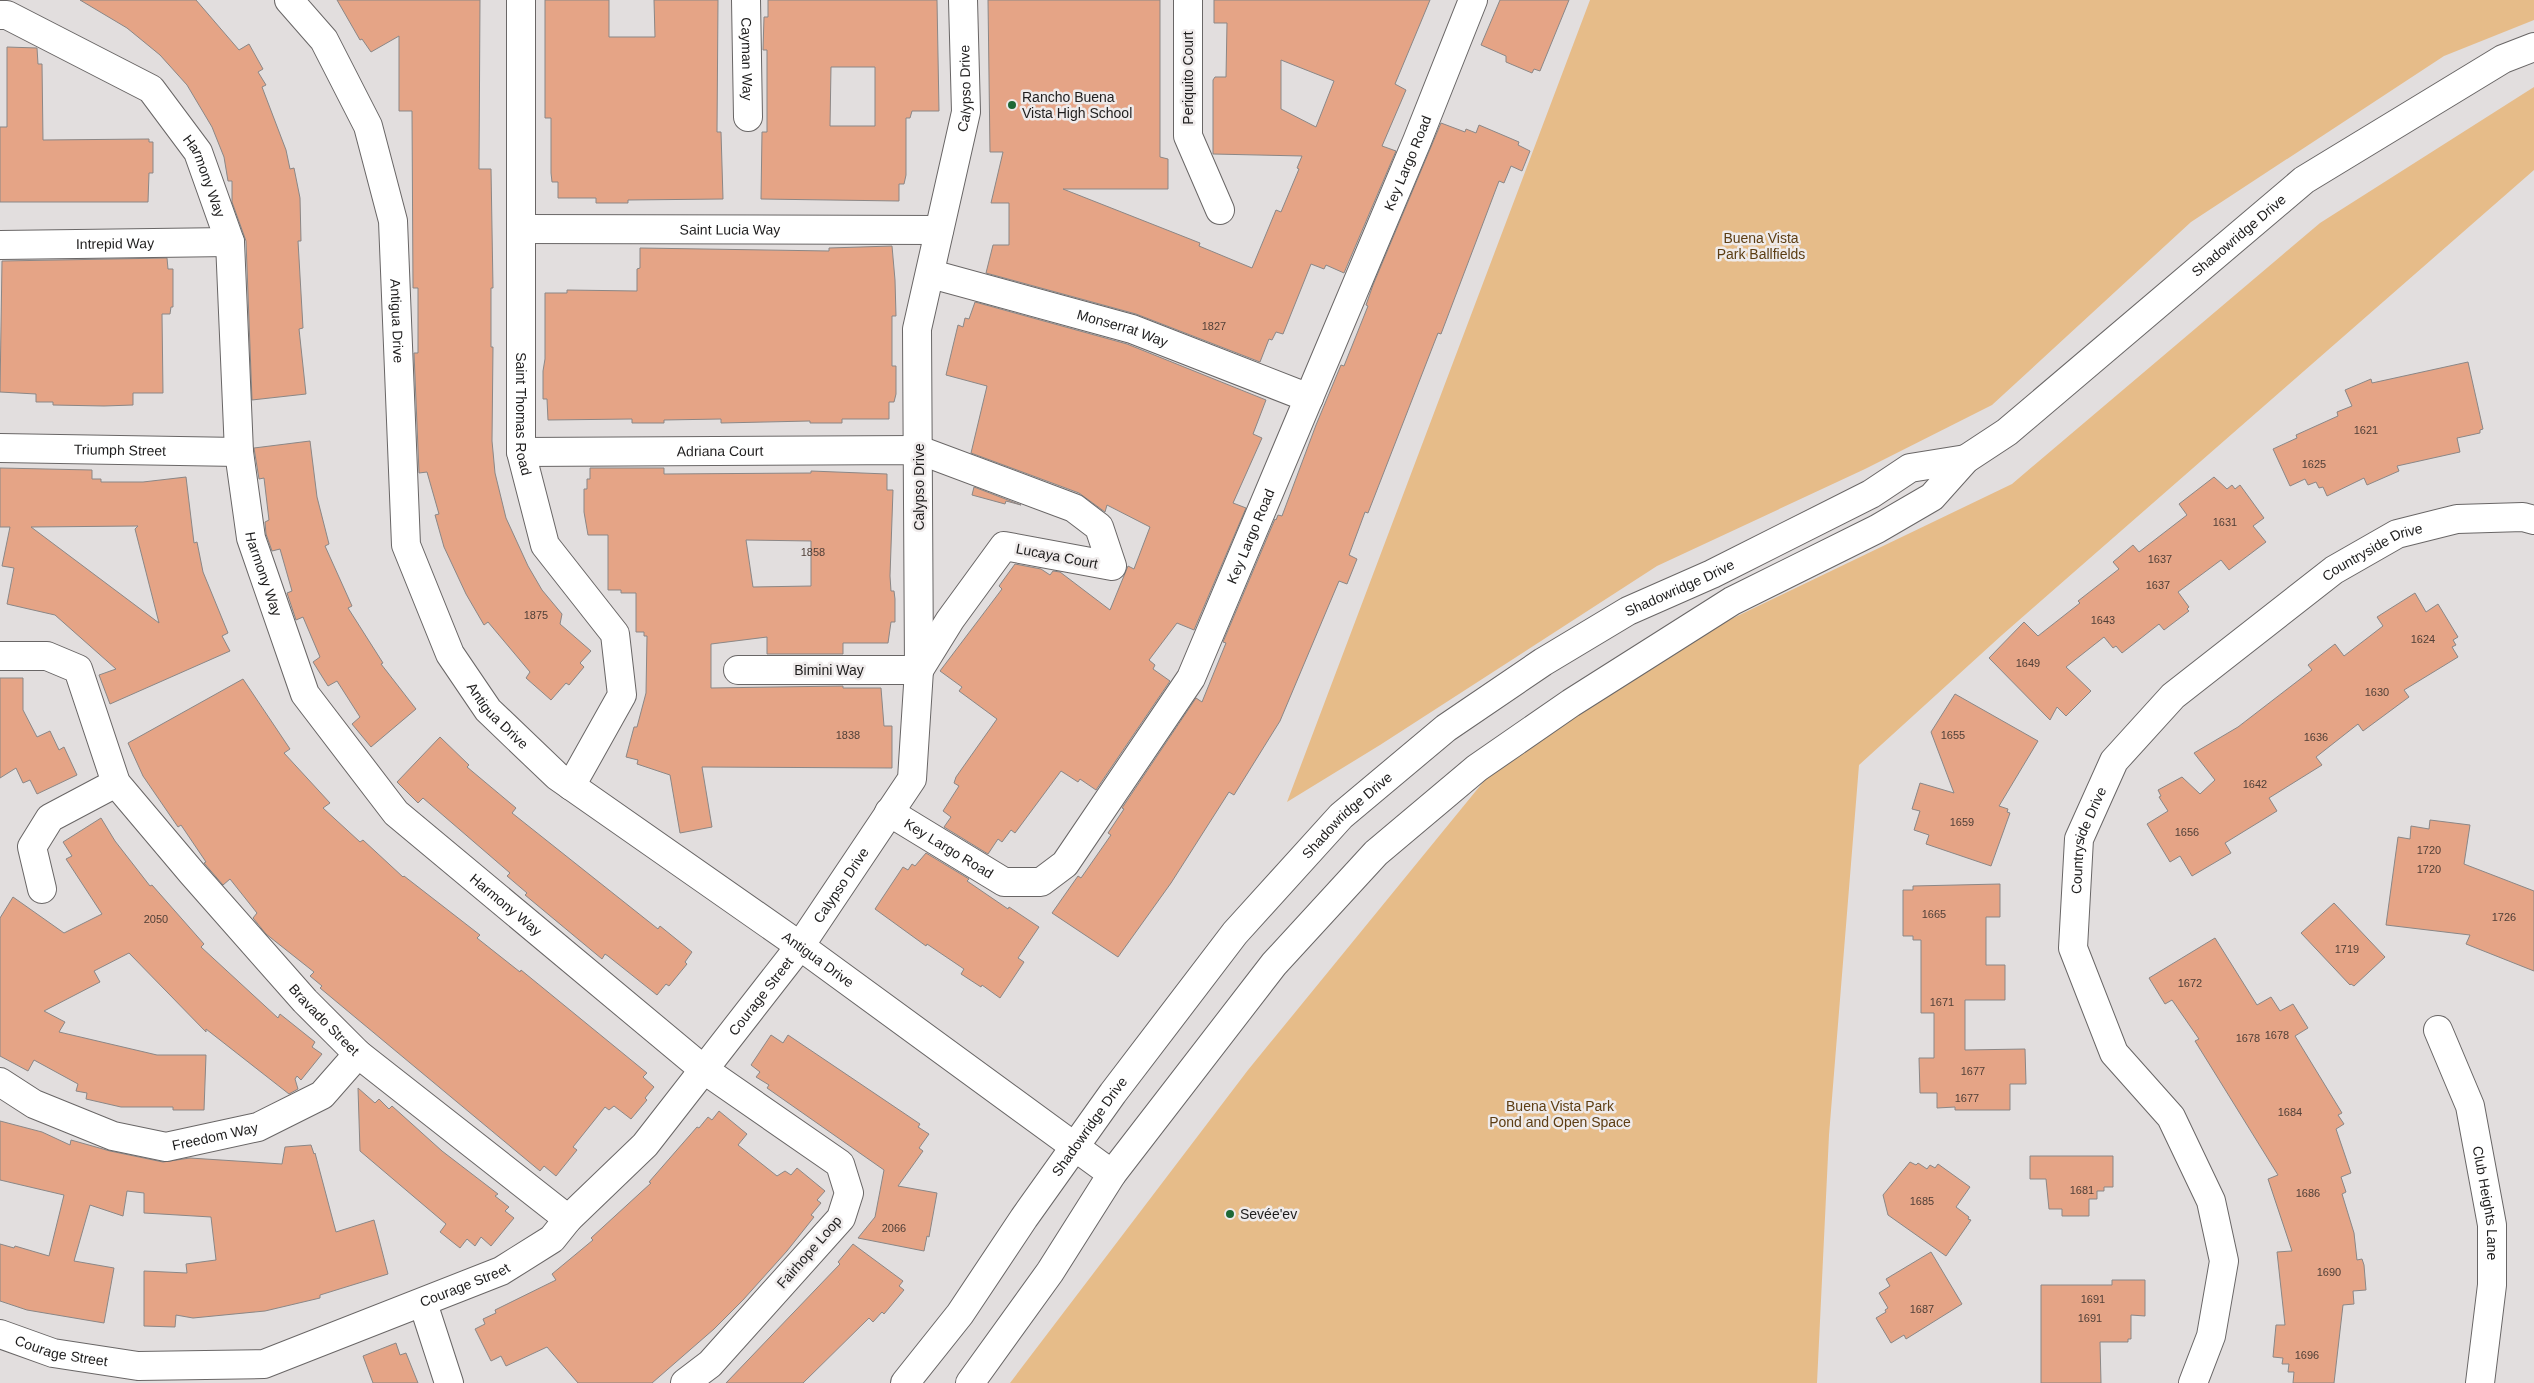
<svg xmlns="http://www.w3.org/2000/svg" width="2534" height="1383" viewBox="0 0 2534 1383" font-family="Arial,sans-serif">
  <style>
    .green { fill: #e6bc89 }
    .building { fill: #e5a486; stroke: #8b8786; fill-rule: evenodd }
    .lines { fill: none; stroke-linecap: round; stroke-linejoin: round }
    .minor-casing { stroke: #696666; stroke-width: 30 }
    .tertiary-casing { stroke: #696666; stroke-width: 30 }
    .minor { stroke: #fff; stroke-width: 28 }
    .tertiary { stroke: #fff; stroke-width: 28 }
    .poi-dot { fill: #1e6836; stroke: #efebeb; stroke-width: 2 }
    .labels { text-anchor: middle; stroke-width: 5; stroke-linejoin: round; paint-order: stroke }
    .number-label { font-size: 11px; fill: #503f37 }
    .street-label { font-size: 14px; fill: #1e1d1d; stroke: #efebeb }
    .poi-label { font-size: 14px; fill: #1e1d1d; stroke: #efebeb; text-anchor: start }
    .park-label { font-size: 14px; fill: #5c3d13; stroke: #efebeb }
  </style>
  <rect width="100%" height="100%" fill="#e2dede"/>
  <g class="green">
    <polygon points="1590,0 2534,0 2534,20 2444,56 2191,222 1992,405 1865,469 1657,566 1380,745 1287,802"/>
    <polygon points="2534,87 2534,170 2002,635 1859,765 1829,1135 1817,1383 1010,1383 1248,1070 1542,710 2012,484 2320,223"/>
  </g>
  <g class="building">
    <polygon points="80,0 196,0 239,50 249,44 263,69 258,72 266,85 262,87 286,150 290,169 294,168 300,198 301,241 298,241 303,328 299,329 306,394 252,400 246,241 232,202 232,181 228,181 224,157 212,127 187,85 160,55 127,28"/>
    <polygon points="337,0 480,0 479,169 491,169 493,288 491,288 491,347 493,347 492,441 495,473 506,518 528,566 542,590 562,614 560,624 591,651 580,663 584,667 569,685 566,683 551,700 526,678 530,672 488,622 484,625 466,594 444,547 435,515 439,514 427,472 419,473 414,353 418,353 418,288 413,288 412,111 399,111 399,36 371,52 362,39 360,40"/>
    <polygon points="545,0 609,0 609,37 655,37 654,0 718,0 717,132 721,132 723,199 628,200 628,203 596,203 596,198 558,198 558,182 552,182 551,173 551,118 545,118"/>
    <path d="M768,0H937L939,111H912L910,118H906V175L904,184H899V201L761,199L762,132H767V50H763L764,17H768ZM831,67H875V126H830Z"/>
    <path d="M988,0H1160V157L1168,159V189H1063L1200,243L1199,246L1252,268L1276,210L1281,212L1299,169L1297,168L1302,156L1213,154V80L1215,77H1226L1227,23H1214V0H1430L1395,84L1406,90L1382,146L1396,151L1344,273L1326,265L1324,269L1311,264L1283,334L1276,332L1272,340L1269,339L1260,362L1136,314L986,273L993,245H1009V203H991L1003,152H990ZM1281,60L1334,81L1316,127L1281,109Z"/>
    <polygon points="1500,0 1569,0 1540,71 1534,69 1532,73 1506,62 1506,56 1481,45"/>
    <polygon points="7,47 37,48 38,64 42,64 43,140 149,139 149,142 153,142 153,173 149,173 148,202 0,202 0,127 7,127"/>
    <polygon points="1441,123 1465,132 1466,129 1476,133 1479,125 1519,142 1518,145 1530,151 1522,171 1511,166 1504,183 1499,181 1441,334 1438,333 1368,513 1365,512 1349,555 1357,559 1347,584 1339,581 1280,721 1234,795 1229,792 1171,883 1118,957 1052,913 1078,876 1081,878 1111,835 1108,833 1124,809 1122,808 1196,698 1202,702 1226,643 1223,642 1275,519 1276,520 1278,515 1282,516 1316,425 1341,365 1344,366 1368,306 1366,305 1373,285"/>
    <polygon points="892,246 895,280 896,316 892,316 892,366 896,366 896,394 894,402 889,402 889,419 842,419 842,423 810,423 810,421 721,423 721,419 664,420 664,423 632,423 632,419 548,420 547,399 543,399 543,371 545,359 545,293 567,293 567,290 637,291 637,269 640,268 640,248 829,251 829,248"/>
    <polygon points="167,258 168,269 173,269 173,307 171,307 170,314 162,314 163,393 133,393 133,405 104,406 53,405 53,402 36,402 36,394 0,392 2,261"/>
    <polygon points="975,302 1127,344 1266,400 1253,434 1262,438 1233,503 1246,508 1194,630 1177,623 1149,660 1155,665 1153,669 1170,681 1096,790 1080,779 1078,782 1061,771 1015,833 1011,830 1002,842 998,839 988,854 944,827 951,817 943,811 959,786 954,783 956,777 997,719 959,691 962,687 940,671 1002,589 999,586 1015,564 1041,569 1050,575 1053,571 1060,572 1110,610 1128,566 1134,569 1150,527 1107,505 1105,512 1079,493 971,453 987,386 946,375 958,325 963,327 965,318 969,319"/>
    <polygon points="2468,362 2483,429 2480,430 2480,433 2457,438 2460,452 2397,466 2399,471 2367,485 2364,478 2327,496 2323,487 2319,488 2316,482 2308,485 2305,479 2290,486 2273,449 2297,438 2296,435 2338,416 2337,412 2352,406 2345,390 2371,379 2372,383"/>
    <polygon points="310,441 317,497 329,544 325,546 352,606 348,608 383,663 381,664 416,709 371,747 352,724 360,717 337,681 328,686 313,662 320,657 303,617 296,620 287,593 292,591 280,549 272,551 266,534 265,522 269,520 264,478 259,479 254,448"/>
    <path d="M0,468L92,470V479H101V482H143L186,477L194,543L197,542L203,572L228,633L222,636L230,651L110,704L99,675L116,669L55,615L7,604L14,568L2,566L10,527H0ZM138,526L135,529L159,623L31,527Z"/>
    <path d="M590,468H664V474L811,473V471L887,474V490H893L890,576L891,591H894L895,599V622H891L888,643H843V654H767V637L711,644V688L843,686V688H881L884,726H892V768L702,767L712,827L680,833L670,775L637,764L638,760L626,757L634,727H637L646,693L647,636H644V632H636V593H621V590H608V535H588L584,512V489H587V479H590ZM746,540L811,541V586L753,587Z"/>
    <polygon points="2214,477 2227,489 2232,485 2235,489 2240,485 2264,518 2253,526 2266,542 2229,570 2221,560 2178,592 2189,607 2187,609 2189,611 2164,630 2159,624 2122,653 2116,646 2113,648 2104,637 2066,667 2091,691 2066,716 2057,707 2050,720 1989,658 2024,622 2038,636 2080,603 2078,601 2119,569 2113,562 2133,545 2139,552 2187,515 2179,504"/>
    <polygon points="974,487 1021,505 1006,501 1005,504 972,495"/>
    <polygon points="2415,593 2426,612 2438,604 2458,637 2453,640 2456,645 2452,647 2458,657 2404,690 2409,697 2363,731 2358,724 2316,757 2322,765 2269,798 2277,811 2225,843 2231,853 2192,876 2180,856 2170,862 2147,824 2168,811 2159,797 2161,796 2158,790 2182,777 2200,794 2215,780 2194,753 2238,727 2312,670 2308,665 2335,644 2344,656 2383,626 2377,617"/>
    <polygon points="0,678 23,678 23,710 37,737 50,731 59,750 64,747 77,775 37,794 30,780 23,783 16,768 0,778"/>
    <polygon points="243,679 290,749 284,753 330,803 323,808 360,842 363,840 403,877 404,876 480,935 477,938 520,972 521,970 647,1073 643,1077 654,1087 645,1098 647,1100 631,1119 614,1106 609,1110 605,1107 573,1147 577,1150 556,1176 544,1166 540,1171 320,988 322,986 310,976 314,972 266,934 253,918 257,913 230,879 223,885 204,863 206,862 181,825 178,827 143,776 128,743"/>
    <polygon points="1955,694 2038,741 1999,806 2008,809 2007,812 2010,813 1991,866 1926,844 1929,835 1914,830 1920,811 1912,809 1920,783 1954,793 1931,732"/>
    <polygon points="440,737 469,765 467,767 516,808 512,813 658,929 660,926 692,952 685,962 687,964 669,986 666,984 657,995 608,956 605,954 602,959 525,895 527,893 507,876 510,873 423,798 418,803 397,782"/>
    <polygon points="101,818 115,841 150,886 152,885 204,944 201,947 278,1018 280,1014 315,1042 312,1047 322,1054 301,1080 297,1076 295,1079 298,1089 289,1094 206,1029 206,1032 129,953 94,971 100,982 44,1011 65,1022 59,1032 157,1055 206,1055 204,1110 173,1110 173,1107 121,1107 86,1099 87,1093 76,1091 78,1084 34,1060 28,1071 0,1056 0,918 13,897 64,933 102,914 66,859 72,856 63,842"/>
    <polygon points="2430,820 2470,825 2464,864 2534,891 2534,971 2466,944 2470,935 2386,925 2398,837 2410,839 2411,826 2429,829"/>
    <polygon points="926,853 969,879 967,881 1008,909 1009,907 1039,927 1018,958 1024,962 1000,998 982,985 981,987 961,974 964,969 927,944 926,946 875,909 903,867 908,870 912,864 915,866"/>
    <polygon points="2000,884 2000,917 1986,917 1986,965 2005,965 2005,1000 1965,1000 1965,1050 2025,1049 2026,1084 2010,1084 2010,1110 1955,1110 1955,1107 1937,1108 1937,1093 1920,1093 1919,1058 1934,1058 1934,1013 1921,1013 1921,940 1913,940 1913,936 1903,936 1903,890 1913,890 1913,886"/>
    <polygon points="2334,903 2385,957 2354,986 2351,984 2350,985 2301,933"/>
    <polygon points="2215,938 2257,1005 2271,997 2280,1011 2293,1004 2308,1028 2295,1036 2342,1113 2338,1115 2344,1124 2336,1129 2351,1173 2341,1177 2346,1192 2342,1194 2354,1233 2357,1260 2362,1259 2364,1265 2366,1290 2353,1291 2354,1304 2343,1305 2334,1383 2293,1383 2294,1372 2288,1372 2289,1364 2282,1364 2283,1358 2273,1357 2276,1325 2285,1325 2277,1252 2292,1251 2268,1179 2278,1175 2195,1041 2199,1039 2172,1000 2165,1004 2149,978"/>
    <polygon points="771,1035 783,1043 788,1035 920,1124 918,1127 929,1134 919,1148 923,1151 898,1186 937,1193 929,1237 927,1236 924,1251 858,1238 875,1217 884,1170 767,1088 769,1085 756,1077 760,1072 751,1065"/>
    <polygon points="358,1088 375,1103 379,1099 389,1109 392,1106 442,1151 498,1194 495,1196 509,1207 505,1211 514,1218 491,1246 481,1237 475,1246 467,1239 460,1248 440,1232 446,1224 360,1151"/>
    <polygon points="719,1111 747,1134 738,1145 777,1176 785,1171 791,1175 797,1168 825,1191 817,1200 821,1203 811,1215 814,1217 787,1251 743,1300 714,1329 652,1383 578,1383 547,1347 506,1366 501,1356 491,1361 475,1329 485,1324 483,1319 496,1313 495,1310 556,1280 552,1274 593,1240 591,1238 651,1183 649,1182 697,1127 699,1128 708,1117 712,1120"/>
    <polygon points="0,1121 42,1132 70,1145 71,1140 110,1151 163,1162 190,1158 282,1164 285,1147 311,1145 314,1154 315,1153 336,1232 374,1220 388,1274 320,1295 320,1298 265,1311 193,1318 176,1315 175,1327 144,1326 144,1271 187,1273 186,1264 216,1260 211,1217 144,1213 144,1193 127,1191 123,1216 90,1205 74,1261 114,1268 104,1323 27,1310 0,1301 0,1244 14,1248 15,1246 49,1256 64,1195 0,1180"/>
    <polygon points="2030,1156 2113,1156 2113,1187 2104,1187 2104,1191 2097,1191 2097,1199 2089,1199 2089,1216 2062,1216 2062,1209 2049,1209 2046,1179 2030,1179"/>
    <polygon points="1910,1162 1916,1165 1918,1163 1927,1169 1930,1165 1935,1168 1938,1164 1970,1187 1956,1207 1969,1217 1968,1219 1971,1220 1946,1256 1888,1215 1883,1195"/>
    <polygon points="853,1244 903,1281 899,1286 904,1290 884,1314 882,1312 873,1322 869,1318 803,1383 726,1383 840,1264 838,1262"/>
    <polygon points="1931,1252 1962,1304 1906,1339 1904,1335 1891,1343 1876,1318 1886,1312 1885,1310 1888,1308 1879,1293 1890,1286 1886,1279"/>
    <polygon points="2112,1280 2145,1280 2145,1316 2131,1315 2131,1339 2128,1339 2128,1342 2100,1342 2101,1383 2041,1383 2041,1285 2112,1285"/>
    <polygon points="396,1343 400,1355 406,1353 418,1383 373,1383 363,1356"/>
  </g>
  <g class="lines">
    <defs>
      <g id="minor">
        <path id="s1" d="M289,0L324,40L368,126L393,221L406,545L450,654L488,710L557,776L800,946L1112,1174"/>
        <path id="s2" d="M521,0V452L545,545L615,634L622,695L571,786"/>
        <path id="s3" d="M746,0L748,117"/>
        <polyline points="1188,0 1188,136 1220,210"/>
        <path id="s4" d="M0,15H7L151,89L198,152L230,242L239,452L251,538L305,694L396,813L703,1069L840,1164L849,1193L841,1218L710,1364L685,1383"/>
        <path id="s5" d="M521,229L939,230"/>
        <path id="s6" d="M0,245L230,242"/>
        <path id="s7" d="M931,274L1132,329L1309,398"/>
        <path id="s8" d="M0,448L239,452"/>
        <path id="s9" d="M521,452L919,450L1074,508L1099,527L1112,566L1004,546L950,620L919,670H738"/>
        <path id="s10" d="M0,656H47L78,669L116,783L192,873L305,1001L358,1054L568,1219"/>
        <path id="s11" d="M889,812L1004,882H1041L1065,864L1191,678L1417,141L1473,0"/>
        <polyline points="42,889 32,847 50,818 116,783"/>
        <path id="s12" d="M2438,1030L2470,1106L2492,1225V1285L2480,1383"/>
        <path id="s13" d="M0,1082L34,1104L113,1136L166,1147L258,1127L322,1095L358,1054"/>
        <polyline points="423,1303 449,1383"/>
        <path id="s14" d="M0,1334L53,1353L138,1366L264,1364L501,1271L552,1239L568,1219L645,1145L800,946L912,779L919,670L917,329L966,112L963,0"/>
        <path id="s15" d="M2193,1383L2211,1336L2224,1261L2211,1201L2171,1117L2114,1053L2073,948L2079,839L2114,761L2173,696L2334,570L2397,534L2457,519L2523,517L2534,520"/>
      </g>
      <g id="tertiary">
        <path id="s16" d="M905,1383L960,1314L1024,1218L1113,1093L1235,933L1341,816L1446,728L1543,662L1628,611L1712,574L1871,494L1910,468L1966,459"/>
        <path id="s17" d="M970,1383L1050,1272L1112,1174L1274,964L1376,853L1477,768L1571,703L1732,601L1877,529L1932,497L1966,459L2007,432L2304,180L2503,59L2534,47"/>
      </g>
    </defs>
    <use href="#minor" class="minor-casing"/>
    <use href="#tertiary" class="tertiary-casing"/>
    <use href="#minor" class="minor"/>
    <use href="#tertiary" class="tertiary"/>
  </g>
  <g class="poi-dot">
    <circle cx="1012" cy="105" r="5"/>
    <circle cx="1230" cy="1214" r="5"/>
  </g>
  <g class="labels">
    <g class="number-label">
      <text x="1214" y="330">1827</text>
      <text x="2366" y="434">1621</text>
      <text x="2314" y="468">1625</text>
      <text x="2225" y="526">1631</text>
      <text x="813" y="556">1858</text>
      <text x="2160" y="563">1637</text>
      <text x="2158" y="589">1637</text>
      <text x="536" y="619">1875</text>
      <text x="2103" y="624">1643</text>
      <text x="2423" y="643">1624</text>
      <text x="2028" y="667">1649</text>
      <text x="2377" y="696">1630</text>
      <text x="848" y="739">1838</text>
      <text x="1953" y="739">1655</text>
      <text x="2316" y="741">1636</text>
      <text x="2255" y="788">1642</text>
      <text x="1962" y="826">1659</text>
      <text x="2187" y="836">1656</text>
      <text x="2429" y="854">1720</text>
      <text x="2429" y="873">1720</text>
      <text x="1934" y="918">1665</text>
      <text x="2504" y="921">1726</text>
      <text x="156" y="923">2050</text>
      <text x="2347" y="953">1719</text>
      <text x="2190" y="987">1672</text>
      <text x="1942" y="1006">1671</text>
      <text x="2277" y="1039">1678</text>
      <text x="2248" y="1042">1678</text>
      <text x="1973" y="1075">1677</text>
      <text x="1967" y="1102">1677</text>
      <text x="2290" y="1116">1684</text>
      <text x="2082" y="1194">1681</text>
      <text x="2308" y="1197">1686</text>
      <text x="1922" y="1205">1685</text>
      <text x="894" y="1232">2066</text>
      <text x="2329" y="1276">1690</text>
      <text x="2093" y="1303">1691</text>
      <text x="1922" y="1313">1687</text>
      <text x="2090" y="1322">1691</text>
      <text x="2307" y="1359">1696</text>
    </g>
    <g class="street-label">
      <text dy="5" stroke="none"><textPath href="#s3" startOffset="59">Cayman Way</textPath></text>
      <text transform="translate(1188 78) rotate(-90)" y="5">Periquito Court</text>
      <text dy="5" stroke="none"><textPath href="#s14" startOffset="1865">Calypso Drive</textPath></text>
      <text dy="5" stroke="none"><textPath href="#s11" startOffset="985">Key Largo Road</textPath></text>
      <text dy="5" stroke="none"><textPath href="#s4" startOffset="272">Harmony Way</textPath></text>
      <text dy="5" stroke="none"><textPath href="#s5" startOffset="209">Saint Lucia Way</textPath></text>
      <text dy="5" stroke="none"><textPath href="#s17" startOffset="1735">Shadowridge Drive</textPath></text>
      <text dy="5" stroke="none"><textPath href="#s6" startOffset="115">Intrepid Way</textPath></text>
      <text dy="5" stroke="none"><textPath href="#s1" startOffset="348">Antigua Drive</textPath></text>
      <text dy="5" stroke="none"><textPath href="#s7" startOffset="199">Monserrat Way</textPath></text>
      <text dy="5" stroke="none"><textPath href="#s2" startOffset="414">Saint Thomas Road</textPath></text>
      <text dy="5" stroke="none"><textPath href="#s8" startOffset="120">Triumph Street</textPath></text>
      <text dy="5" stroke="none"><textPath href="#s9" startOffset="199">Adriana Court</textPath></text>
      <text transform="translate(919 487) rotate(-90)" y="5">Calypso Drive</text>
      <text dy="5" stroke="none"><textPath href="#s11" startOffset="580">Key Largo Road</textPath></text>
      <text dy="5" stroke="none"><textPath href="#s15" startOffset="1009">Countryside Drive</textPath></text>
      <text transform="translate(1057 556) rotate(11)" y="5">Lucaya Court</text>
      <text dy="5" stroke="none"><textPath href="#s4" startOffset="678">Harmony Way</textPath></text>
      <text dy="5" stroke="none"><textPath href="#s16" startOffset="1126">Shadowridge Drive</textPath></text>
      <text x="829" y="675">Bimini Way</text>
      <text dy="5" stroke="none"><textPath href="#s1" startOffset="768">Antigua Drive</textPath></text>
      <text dy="5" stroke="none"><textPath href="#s16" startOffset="721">Shadowridge Drive</textPath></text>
      <text dy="5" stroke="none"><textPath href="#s15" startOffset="589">Countryside Drive</textPath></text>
      <text dy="5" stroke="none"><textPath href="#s11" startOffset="70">Key Largo Road</textPath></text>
      <text dy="5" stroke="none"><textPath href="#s14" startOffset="1041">Calypso Drive</textPath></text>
      <text dy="5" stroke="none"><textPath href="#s4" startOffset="1098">Harmony Way</textPath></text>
      <text dy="5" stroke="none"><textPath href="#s1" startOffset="1172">Antigua Drive</textPath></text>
      <text dy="5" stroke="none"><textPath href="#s14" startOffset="904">Courage Street</textPath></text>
      <text dy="5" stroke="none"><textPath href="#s10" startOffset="516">Bravado Street</textPath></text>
      <text dy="5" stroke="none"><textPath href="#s16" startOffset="316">Shadowridge Drive</textPath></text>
      <text dy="5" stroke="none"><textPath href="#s13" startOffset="230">Freedom Way</textPath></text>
      <text dy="5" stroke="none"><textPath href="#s12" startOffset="181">Club Heights Lane</textPath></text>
      <text transform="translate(809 1252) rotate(-49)" y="5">Fairhope Loop</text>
      <text dy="5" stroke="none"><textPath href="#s14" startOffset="484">Courage Street</textPath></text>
      <text dy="5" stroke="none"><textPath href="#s14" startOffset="64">Courage Street</textPath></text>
    </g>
    <g class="poi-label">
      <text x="1022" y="102">Rancho Buena<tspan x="1022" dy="16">Vista High School</tspan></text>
      <text x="1240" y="1219">Sevée'ev</text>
    </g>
    <g class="park-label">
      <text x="1761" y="243">Buena Vista<tspan x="1761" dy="16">Park Ballfields</tspan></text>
      <text x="1560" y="1111">Buena Vista Park<tspan x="1560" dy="16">Pond and Open Space</tspan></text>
    </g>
  </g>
</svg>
